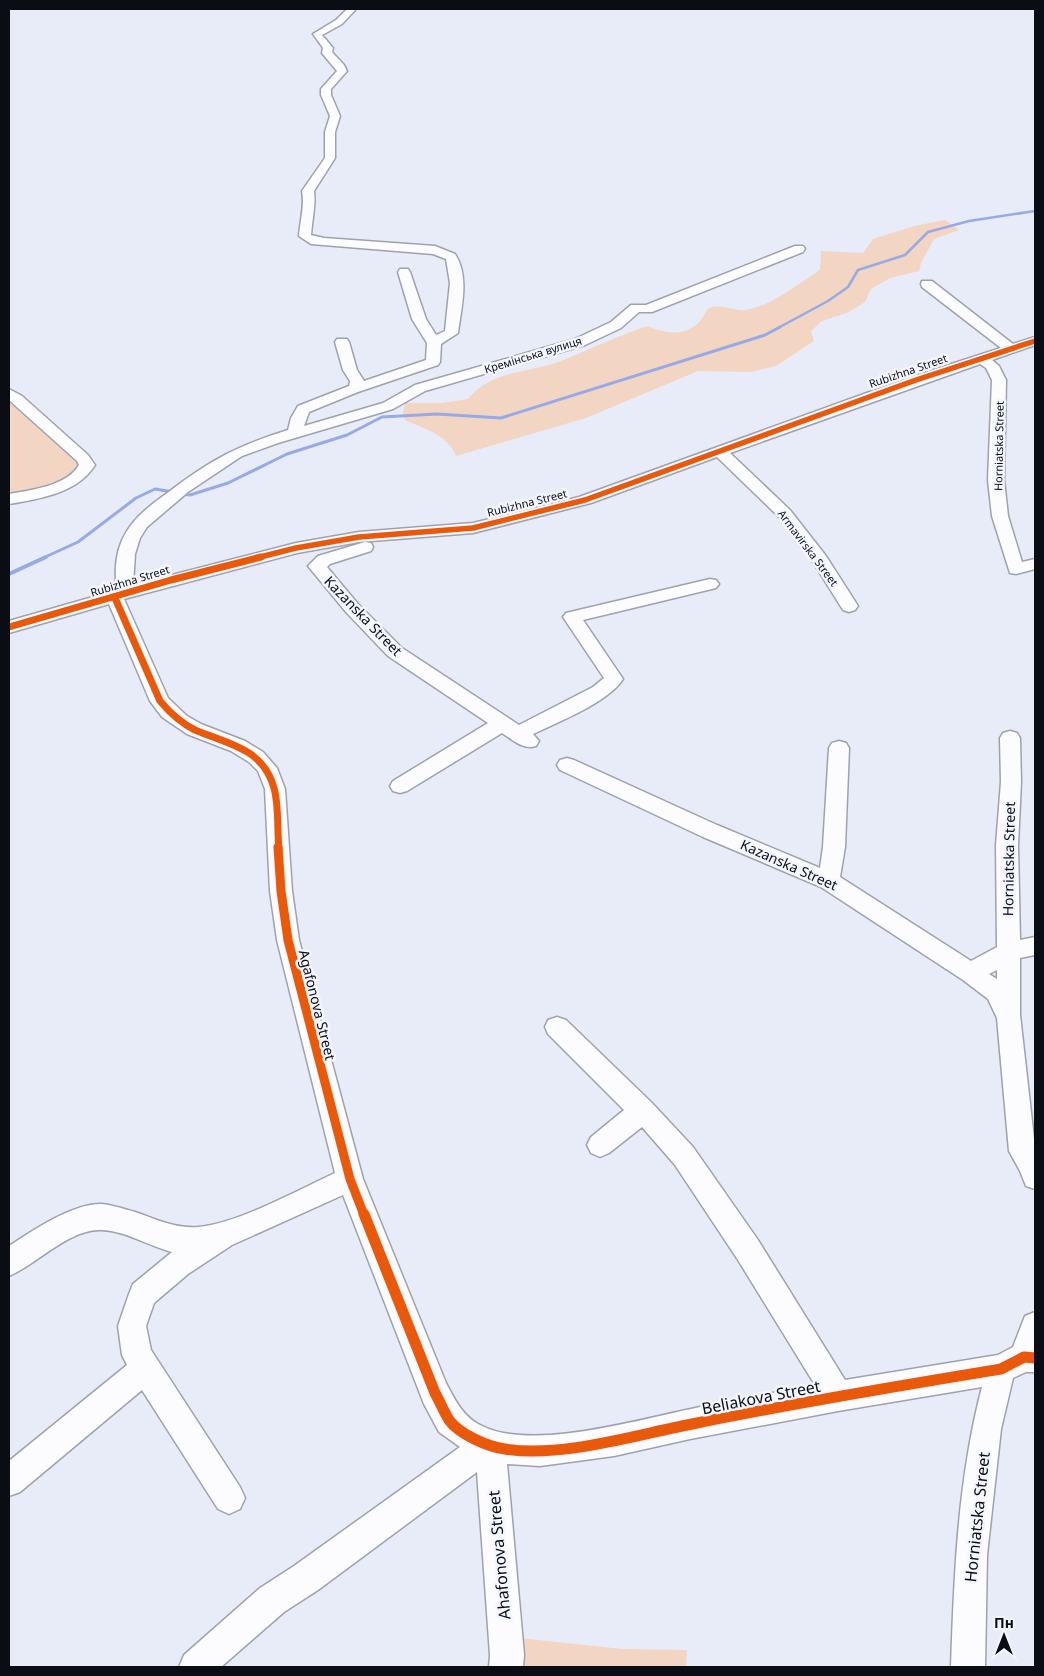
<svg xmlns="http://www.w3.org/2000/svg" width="1044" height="1676" viewBox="0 0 1044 1676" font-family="'Noto Sans',sans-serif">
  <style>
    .green { fill: #f2d5c2 }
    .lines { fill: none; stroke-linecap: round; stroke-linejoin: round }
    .stream-far2 { stroke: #98aae6; stroke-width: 2.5 }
    .stream-far1 { stroke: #98aae6; stroke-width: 3 }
    .stream { stroke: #98aae6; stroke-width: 4 }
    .minor-casing { stroke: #9fa2ac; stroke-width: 3 }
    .minor { fill: #fcfcfe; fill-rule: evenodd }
    .cycleway-far3-casing { stroke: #f3f6ff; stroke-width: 8 }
    .cycleway-far2-casing { stroke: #f3f6ff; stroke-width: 9 }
    .cycleway-far1-casing { stroke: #f3f6ff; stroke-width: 12 }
    .cycleway-casing { stroke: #f3f6ff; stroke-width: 14 }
    .cycleway-far3 { stroke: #e8590c; stroke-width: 5.5 }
    .cycleway-far2 { stroke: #e8590c; stroke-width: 7 }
    .cycleway-far1 { stroke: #e8590c; stroke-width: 9 }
    .cycleway { stroke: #e8590c; stroke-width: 11 }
    .labels { text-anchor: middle; stroke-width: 5; stroke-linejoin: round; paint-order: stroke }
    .far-street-label { font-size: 11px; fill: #0b0d14; stroke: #f3f6ff }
    .street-label { font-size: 14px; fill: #0b0d14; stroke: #f3f6ff }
    .near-street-label { font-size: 16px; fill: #0b0d14; stroke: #f3f6ff }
  </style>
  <rect width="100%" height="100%" fill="#e8ecf8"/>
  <g class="green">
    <path d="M945,220L959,230L934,239L921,263L919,271L890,278L871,289L865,302L849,312L822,321L811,331L814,341L776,366L751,372L698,371L586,418L456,456C448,435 425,429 405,420L403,414L405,403H443L468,399C491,370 530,373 561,361C590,349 618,336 647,326C664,333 685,338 700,321C703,318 705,312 708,309C718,302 736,312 746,310C772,306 799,283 820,270L821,251L863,253L873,239L914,226Z"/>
    <polygon points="9,396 15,400 84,464 68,479 9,497"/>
    <polygon points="519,1638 622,1649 687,1650 686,1667 517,1667"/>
  </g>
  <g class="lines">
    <polyline class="stream-far2" points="778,328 828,301 848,287 858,270 905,255 928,232 969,221 1035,211"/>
    <g class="stream-far1">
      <polyline points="181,494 190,495 228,483 287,454 347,435 382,417 437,414 501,418 765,335 780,327"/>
      <polyline points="43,558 78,542 136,498 155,489 173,492"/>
    </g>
    <polyline class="stream" points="9,574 46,557"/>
    <defs>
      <g id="minor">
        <path d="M347,9H356L342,24L322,35L333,48L332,52L344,65L347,71L331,89V95L340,116L335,132V158L314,191C316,205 312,220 311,235L324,238L435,246L455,254C470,277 461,308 458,333L441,344L440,362L438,365L358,392L309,412L304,426L383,403L415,385L575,339L611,322L631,305H646L795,246H803L805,249L803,252L652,312H639L621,328L585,345L425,391L393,409L278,443L242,456L188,492L147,527L140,538L135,554L133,585L296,543L359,532L473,523L579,497L911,377L1001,348L922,287L921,284L922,281H932L1013,344L1035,337V345L992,360L999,366L1006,380L1004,480L1008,516L1022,562L1035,559V569L1016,574L1010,573L992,516L988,480L992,380L986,368L980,364L730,453L790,510L826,556L858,606L855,610L849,612L843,610L813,562L778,516L717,457L591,503L473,533L359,542L297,553L124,599L168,698L187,716L201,724L245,741L263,752L277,768L285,789L292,891L299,940L363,1179L446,1383C455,1400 463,1417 482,1426C532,1451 637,1420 691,1409C732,1400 774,1393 815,1385L738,1260L675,1165L642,1127L609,1153L600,1157L591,1153L587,1145L591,1137L624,1110L548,1034L545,1027L548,1020L557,1017L566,1020L652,1103L693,1147L758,1240L845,1380L998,1355L1013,1347L1025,1316L1035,1312V1372H1026L1013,1378L1001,1429L987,1555L985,1667H951C954,1573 958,1479 982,1387L838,1411L690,1439L614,1456L540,1466L507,1464L524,1655L523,1667H489L490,1655L477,1472L318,1590L284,1612L221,1667H179L184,1655L260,1588L294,1566L460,1447L439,1432L424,1404L343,1195L232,1245L188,1274L154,1303L146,1326L151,1350L240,1487L245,1498L240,1509L229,1514L218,1509L142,1390L20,1492L9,1496V1461L127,1365L122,1355L118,1326L129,1294L133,1284L172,1252C149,1246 126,1231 102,1230C70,1228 37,1264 9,1276V1246C32,1231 73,1203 102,1204C112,1205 125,1209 135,1212C156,1219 175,1229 198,1227C237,1224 298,1190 335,1173L277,940L270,891L265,789L258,771L249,762L231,751L187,734L162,717L150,701L109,604L9,633V621L117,590C114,570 116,548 127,531C136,516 152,504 166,494C209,461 236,446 288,430L291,418L298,406L349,386L350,381L343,370L335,342L337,339H347L349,342L357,370L364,381L426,360L427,343L412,319L398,272L400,269H408L410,272L426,319L436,335L445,331L450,283L446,259L433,254L311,244L299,236C300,221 305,205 302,191L325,158V132L330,116L321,95V89L337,71L322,53L323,48L313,34L336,20Z"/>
        <path d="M9,389L22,396L88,455L95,465C78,493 39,499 9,504V494C31,490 67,486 79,465L77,461L9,400Z"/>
        <path d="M365,542L371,543L373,547L371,551L330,564L327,567L358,604L402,648L519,725L593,687L604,678L563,617L566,613L710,579L716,580L719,584L716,588L583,620L623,679C609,702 558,722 533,734L539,741L536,746C523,750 513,740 502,733L407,791L400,793L393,791L390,786L393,781L488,723L388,656L346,612L308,566L318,556Z"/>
        <path d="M1010,731L1017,733L1020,738L1021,782L1018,845L1020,940L1035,937V955L1020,958V1015L1035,1148V1189L1026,1186L1020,1171L1009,1151L997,1018L988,999L963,980L821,887L703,837L560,770L557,765L560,760L567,758L574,760L717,825L820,868L823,847L829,748L832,743L839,741L846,743L849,748L845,847L840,877L971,961L997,947L996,845L1001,782L1000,738L1003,733ZM997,970V979L989,974Z"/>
      </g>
    </defs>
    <use href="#minor" class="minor-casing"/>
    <use href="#minor" class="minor"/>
    <defs>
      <polyline id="cycleway-far3" points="256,558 296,548 359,537 473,528 585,500 916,380 1035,341"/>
      <g id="cycleway-far2">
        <path d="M115,598L160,701C170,713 181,723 195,730C228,744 263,748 274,788C279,805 277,830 279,849"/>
        <polyline points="9,627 171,580 261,557"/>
      </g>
      <polyline id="cycleway-far1" points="278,847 281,891 288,940 350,1179 364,1215"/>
      <path id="cycleway" d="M364,1214L435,1393C440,1402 444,1412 449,1420C459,1434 488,1447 505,1449C562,1458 635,1435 692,1424C794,1403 898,1386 1001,1369L1024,1357L1035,1358"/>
    </defs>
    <use href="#cycleway-far3" class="cycleway-far3-casing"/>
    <use href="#cycleway-far2" class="cycleway-far2-casing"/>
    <use href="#cycleway-far1" class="cycleway-far1-casing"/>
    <use href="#cycleway" class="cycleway-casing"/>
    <use href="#cycleway-far3" class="cycleway-far3"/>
    <use href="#cycleway-far2" class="cycleway-far2"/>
    <use href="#cycleway-far1" class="cycleway-far1"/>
    <use href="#cycleway" class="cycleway"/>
  </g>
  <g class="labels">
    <g class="far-street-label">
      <text transform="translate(533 355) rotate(-17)" y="4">Кремінська вулиця</text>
      <text transform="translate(908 371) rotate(-19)" y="4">Rubizhna Street</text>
      <text transform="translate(999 446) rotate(-89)" y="4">Horniatska Street</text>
      <text transform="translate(527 503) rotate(-14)" y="4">Rubizhna Street</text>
      <text transform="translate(808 548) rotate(53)" y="4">Armavirska Street</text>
      <text transform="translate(130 581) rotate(-17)" y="4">Rubizhna Street</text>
    </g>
    <g class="street-label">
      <text transform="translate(363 616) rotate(46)" y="5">Kazanska Street</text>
      <text transform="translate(1009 859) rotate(-89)" y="5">Horniatska Street</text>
      <text transform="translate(789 865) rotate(24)" y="5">Kazanska Street</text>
      <text transform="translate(317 1005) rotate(76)" y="5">Agafonova Street</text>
    </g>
    <g class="near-street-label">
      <text transform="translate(761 1397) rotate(-11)" y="6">Beliakova Street</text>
      <text transform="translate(977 1517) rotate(-84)" y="6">Horniatska Street</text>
      <text transform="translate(499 1555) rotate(-95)" y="6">Ahafonova Street</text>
    </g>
  </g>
  <rect width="1044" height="1676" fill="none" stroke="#0b0d14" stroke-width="20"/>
  <g transform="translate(1004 1636)" stroke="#f3f6ff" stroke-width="4" paint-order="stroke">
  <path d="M0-4L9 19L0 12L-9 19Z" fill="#0b0d14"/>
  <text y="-8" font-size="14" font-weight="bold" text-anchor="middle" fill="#0b0d14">Пн</text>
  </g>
</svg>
